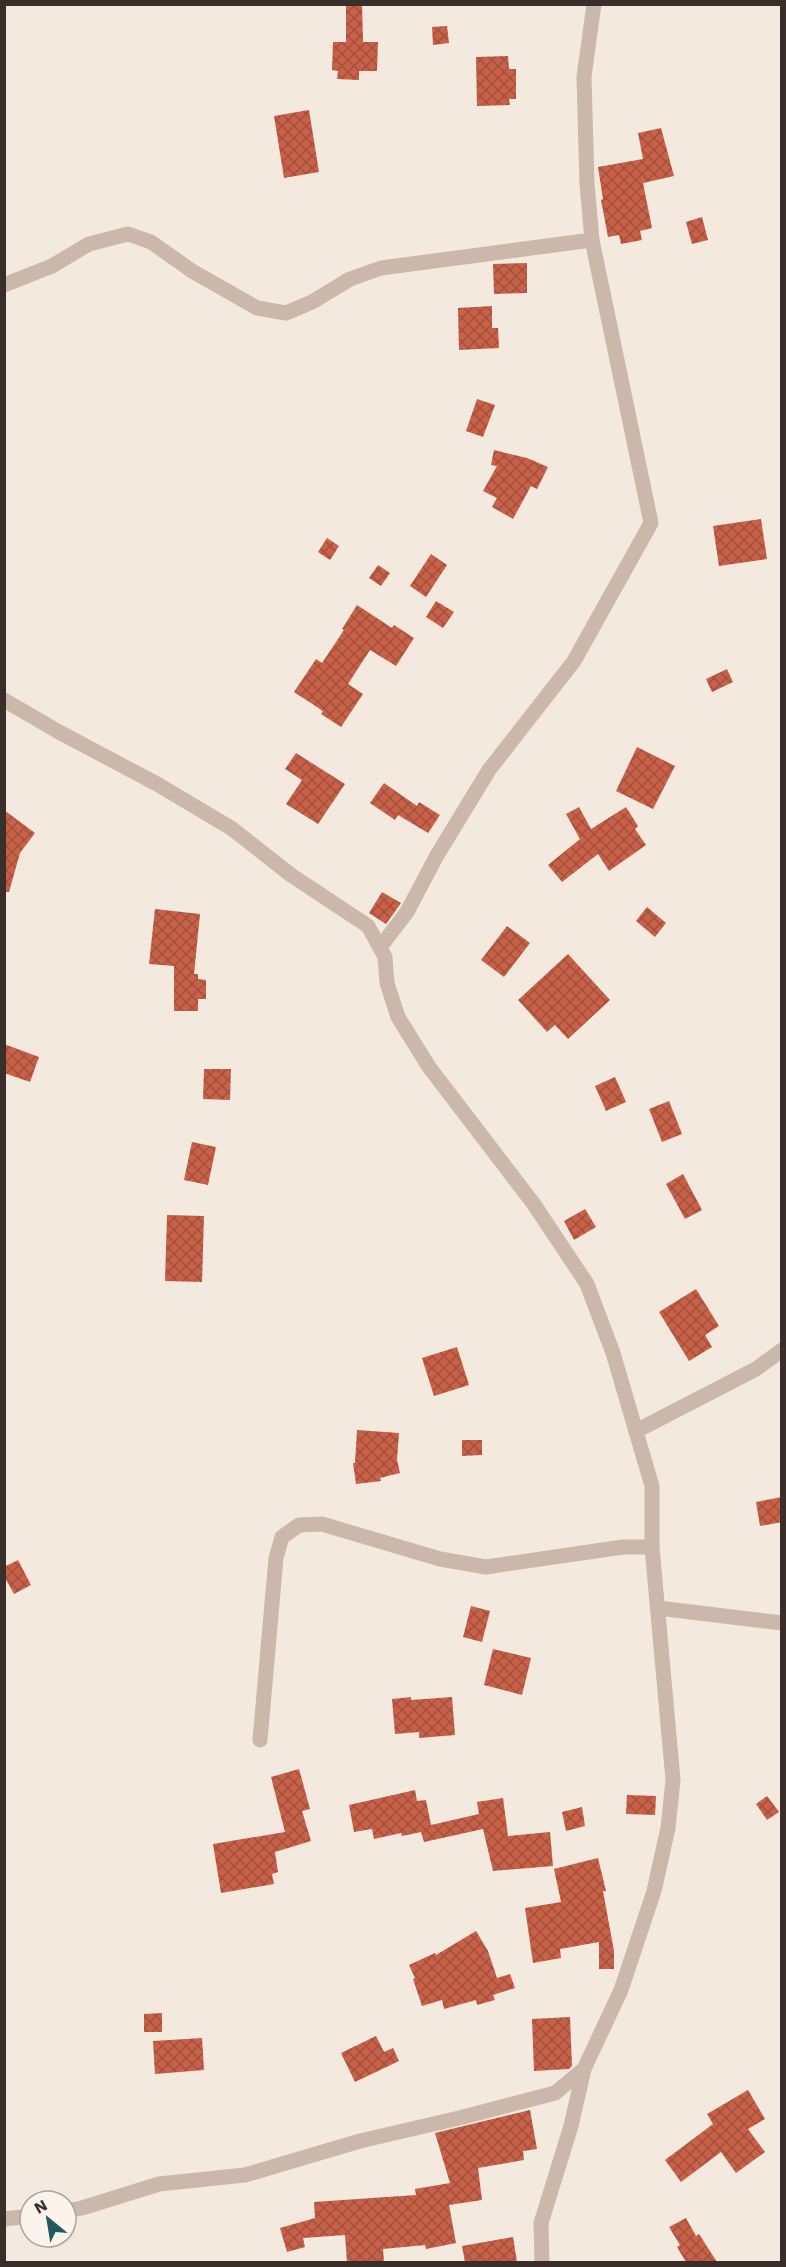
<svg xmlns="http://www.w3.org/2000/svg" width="786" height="2267" viewBox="0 0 786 2267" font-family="'Work Sans',sans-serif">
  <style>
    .building { fill: url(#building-cross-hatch) }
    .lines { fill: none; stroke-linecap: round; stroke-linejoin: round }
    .minor { stroke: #ccb8aa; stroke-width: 15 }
  </style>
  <defs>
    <pattern id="building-cross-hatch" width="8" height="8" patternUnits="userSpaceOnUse" patternTransform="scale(1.5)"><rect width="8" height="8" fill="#c86148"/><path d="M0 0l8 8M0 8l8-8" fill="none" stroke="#a3503c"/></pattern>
  </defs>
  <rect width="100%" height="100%" fill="#f3e9df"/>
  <g class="building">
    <polygon points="346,4 362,4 363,42 378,42 377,71 359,71 359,80 337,79 338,71 332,70 333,42 346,42"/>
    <polygon points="447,26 449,43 433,45 432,27"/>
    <polygon points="508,56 509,69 516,69 516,99 509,99 510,105 477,106 476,57"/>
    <polygon points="309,110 319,172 284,178 274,116"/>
    <polygon points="661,128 674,176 643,183 652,228 640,231 642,240 621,244 619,235 608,237 601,200 603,199 598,167 643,159 638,133"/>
    <polygon points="702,217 708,240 692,244 686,222"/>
    <polygon points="527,263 527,293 494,294 493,264"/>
    <polygon points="492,306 492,328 498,328 499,348 459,350 458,308"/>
    <polygon points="477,399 495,405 483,437 466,431"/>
    <polygon points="494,450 527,458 548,467 537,489 531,486 513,519 492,507 497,498 483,491 497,466 491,465"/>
    <polygon points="761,519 767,559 719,566 713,526"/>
    <polygon points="327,538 339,546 330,560 318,552"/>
    <polygon points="431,554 447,565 426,597 410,586"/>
    <polygon points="378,565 390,573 381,586 369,578"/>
    <polygon points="436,601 454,612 443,628 426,617"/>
    <polygon points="357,605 392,628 394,625 414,638 396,666 370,650 348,684 363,694 341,727 321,714 323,711 294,692 316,659 322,663 344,630 342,629"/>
    <polygon points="727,669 733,682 712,692 706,679"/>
    <polygon points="637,747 675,766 653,809 616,791"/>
    <polygon points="296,753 345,784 318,824 286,804 302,780 285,769"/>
    <polygon points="384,783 417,806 419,802 440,815 428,833 398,815 395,820 370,803"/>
    <polygon points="579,807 591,829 626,807 638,826 635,829 646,845 609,871 598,854 562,882 548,865 580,839 566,814"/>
    <polygon points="4,810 35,833 20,853 9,892 4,892"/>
    <polygon points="382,892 401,903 386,924 369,913"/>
    <polygon points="647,907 666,923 655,937 636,921"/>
    <polygon points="155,909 200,914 194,974 198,974 198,979 206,980 206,999 198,999 198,1011 174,1011 174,966 149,964"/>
    <polygon points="507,926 530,943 504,977 481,960"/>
    <polygon points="568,954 610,1000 568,1039 555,1025 547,1032 518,1000"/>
    <polygon points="4,1044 39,1057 30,1082 4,1073"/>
    <polygon points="204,1069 231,1069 230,1100 203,1099"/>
    <polygon points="615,1077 626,1102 606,1111 595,1086"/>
    <polygon points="669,1101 682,1134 662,1142 649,1109"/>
    <polygon points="192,1142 216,1147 208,1185 184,1180"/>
    <polygon points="683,1174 702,1210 685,1219 666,1184"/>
    <polygon points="585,1209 596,1227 574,1240 564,1221"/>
    <polygon points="167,1215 204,1216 202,1282 165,1281"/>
    <polygon points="696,1289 719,1326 705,1335 712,1347 689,1361 659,1312"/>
    <polygon points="457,1347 469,1385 434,1396 422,1358"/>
    <polygon points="357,1430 399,1433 397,1460 400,1473 380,1478 381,1481 356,1484 353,1463 355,1463"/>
    <polygon points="462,1440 482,1440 482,1455 462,1456"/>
    <polygon points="782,1497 782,1522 760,1526 756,1502"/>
    <polygon points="18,1560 31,1585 14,1594 4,1576 4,1567"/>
    <polygon points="471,1606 490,1611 482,1642 463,1637"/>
    <polygon points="493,1649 531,1658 522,1695 484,1685"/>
    <polygon points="411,1697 411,1700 452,1697 455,1735 419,1738 419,1732 395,1734 392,1699"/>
    <polygon points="299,1769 310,1809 302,1811 311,1841 275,1852 278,1872 272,1874 274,1884 221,1893 213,1844 285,1832 271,1777"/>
    <polygon points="415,1790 417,1801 426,1800 431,1825 479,1814 477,1802 503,1798 508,1836 550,1832 553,1866 493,1871 483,1829 424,1842 421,1832 402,1836 401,1833 374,1839 372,1829 354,1832 349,1805"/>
    <polygon points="627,1795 656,1796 655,1815 626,1814"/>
    <polygon points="767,1796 779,1812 767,1820 756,1804"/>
    <polygon points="582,1807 585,1826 566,1831 562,1812"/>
    <polygon points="598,1858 606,1891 603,1891 614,1951 614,1969 599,1969 599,1942 560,1949 561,1958 533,1963 525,1908 561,1902 554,1869"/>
    <polygon points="476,1931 488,1951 497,1978 510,1974 515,1988 493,1995 495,2000 477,2005 476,2000 444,2009 442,2000 422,2006 413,1979 415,1978 409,1965 435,1953 436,1955"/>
    <polygon points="162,2013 162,2032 144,2032 144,2014"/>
    <polygon points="570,2017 572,2066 569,2069 534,2071 532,2019"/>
    <polygon points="376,2036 384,2052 393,2048 399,2061 355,2082 341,2053"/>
    <polygon points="202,2038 204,2070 155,2074 153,2041"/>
    <polygon points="748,2090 765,2119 748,2129 765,2152 736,2173 721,2152 681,2182 665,2160 713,2124 707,2114"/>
    <polygon points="530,2110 537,2149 523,2151 524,2160 478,2168 482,2200 449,2205 456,2243 426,2249 425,2245 383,2249 384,2262 347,2262 345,2235 303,2238 305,2247 287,2252 280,2228 315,2218 314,2202 416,2195 415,2189 450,2183 435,2133"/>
    <polygon points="686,2218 696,2236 699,2234 717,2262 686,2262 677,2247 680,2245 669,2227"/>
    <polygon points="513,2237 517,2262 465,2262 462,2246"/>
  </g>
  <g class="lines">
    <g class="minor">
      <polyline points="4,285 52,266 89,244 128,234 151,242 192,271 257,308 286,313 312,302 350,279 381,268 592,240"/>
      <polyline points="4,700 59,732 157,784 231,828 291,875 368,926 385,957 387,983 398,1017 429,1067 533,1203 587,1284 613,1353 652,1486 652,1547 673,1780 668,1828 654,1891 621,1990 584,2069 571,2126 541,2223 542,2262"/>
      <polyline points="381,946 407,912 436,857 489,770 574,661 651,523 592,240 587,184 584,77 594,4"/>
      <polyline points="636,1431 756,1369 782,1350"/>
      <polyline points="658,1608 782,1623"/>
      <polyline points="260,1740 276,1558 282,1537 299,1525 322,1524 440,1559 486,1567 623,1547 652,1547"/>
      <polyline points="66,2211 82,2208 159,2184 245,2175 360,2141 459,2118 555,2093 584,2069"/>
      <polyline points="4,2219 30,2216"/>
    </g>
  </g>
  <rect width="786" height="2267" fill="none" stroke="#3a2e2a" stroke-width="12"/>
  <g transform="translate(48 2219) rotate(330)"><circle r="28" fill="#fbf3ec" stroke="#aea49e" stroke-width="1.5"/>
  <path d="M0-4.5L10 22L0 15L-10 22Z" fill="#1e5b5c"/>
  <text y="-9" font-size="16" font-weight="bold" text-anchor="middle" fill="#3a2e2a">N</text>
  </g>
</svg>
